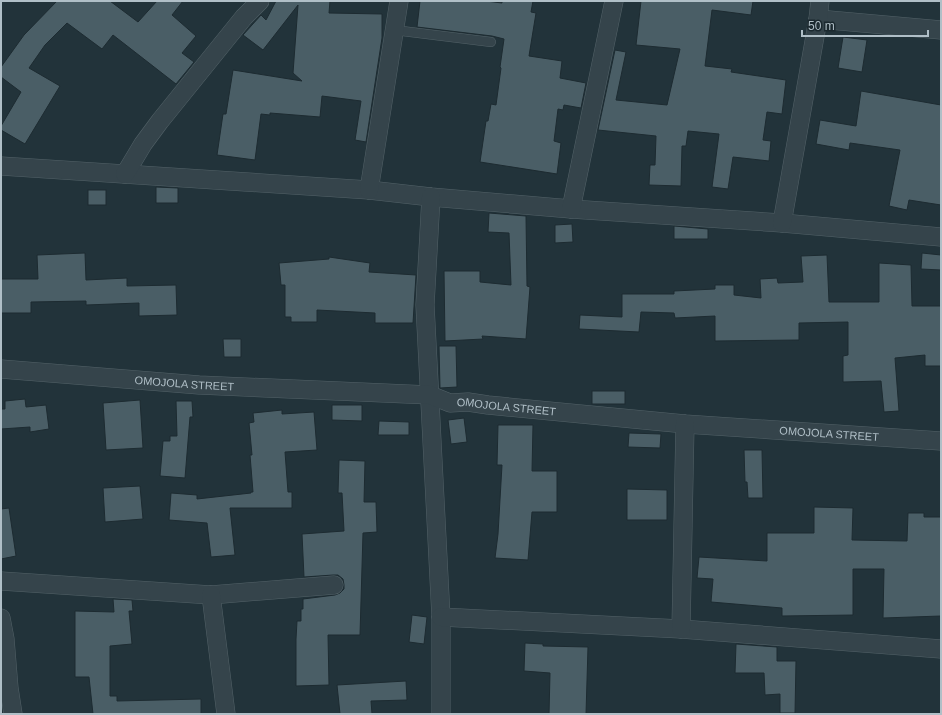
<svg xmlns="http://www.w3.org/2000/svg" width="942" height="715" viewBox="0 0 942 715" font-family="Arial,sans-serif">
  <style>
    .building { fill: #4a5e66; stroke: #1d2b31 }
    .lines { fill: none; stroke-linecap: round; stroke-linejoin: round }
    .lane-casing { stroke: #536268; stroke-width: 10 }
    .street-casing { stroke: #536268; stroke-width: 19 }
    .lane { stroke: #35444b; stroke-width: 9 }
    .street { stroke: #35444b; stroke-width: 18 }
    .labels { text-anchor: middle; stroke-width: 3.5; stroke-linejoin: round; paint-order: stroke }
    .street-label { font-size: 11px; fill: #b0bfc7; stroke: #1b292f }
  </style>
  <rect width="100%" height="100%" fill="#22333a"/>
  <g class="building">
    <polygon points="57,1 110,1 138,22 157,1 183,1 172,15 196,36 182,53 194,62 176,84 113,35 102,49 67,23 45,45 29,68 60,86 25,144 1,130 1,126 21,92 1,77 1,67 24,35"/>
    <polygon points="276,1 330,1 329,13 382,14 382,38 366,142 355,140 361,101 322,96 320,117 270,113 270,115 261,114 255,160 217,155 223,114 226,114 233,70 302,81 293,73 298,5 263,50 243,35 261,15 266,20"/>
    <polygon points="420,1 486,1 502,3 502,1 533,1 531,12 536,13 529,56 562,61 560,78 586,83 581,108 564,105 563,110 558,109 554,141 561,143 557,174 480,162 486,121 488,121 491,104 496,105 501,68 500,67 504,39 492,36 417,27"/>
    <polygon points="641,1 753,1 751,15 712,10 705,66 732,69 731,72 786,80 782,114 767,112 763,140 771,141 769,161 733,157 728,189 712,187 719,134 688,131 686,146 682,146 681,186 649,185 650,165 655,165 656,136 598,130 615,50 626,52 616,100 667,105 680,49 636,45"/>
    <polygon points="843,37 867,40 862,72 838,68"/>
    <polygon points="861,91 941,105 941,205 909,200 907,210 889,206 900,150 850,143 849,150 816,144 820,120 856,126"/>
    <polygon points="156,187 178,188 178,203 156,203"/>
    <rect x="88" y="190" width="18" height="15"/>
    <polygon points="489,213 526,216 527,286 530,287 526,339 482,336 483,339 445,341 444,271 480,271 480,282 511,285 509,233 488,232"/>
    <polygon points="572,224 573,242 555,243 555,225"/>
    <polygon points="674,226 708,229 708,239 674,239"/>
    <polygon points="85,253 86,280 127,278 127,286 176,285 177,315 139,316 139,303 86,305 86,301 31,302 31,313 1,313 1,279 38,279 37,255"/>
    <polygon points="922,253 941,255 941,270 921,269"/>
    <polygon points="827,255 829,302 879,302 879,263 911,265 912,306 941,306 941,366 925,366 925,355 895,358 899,411 884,412 881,381 843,382 843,356 848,355 848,322 799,323 799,340 715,341 715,316 675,318 674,313 641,312 639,332 579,329 580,315 622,317 622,294 674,294 674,291 715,289 715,285 734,285 734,295 761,298 760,279 777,278 778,283 803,282 801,256"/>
    <polygon points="329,257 370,263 369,272 416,275 413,323 375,323 375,313 317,310 317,322 291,322 291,317 285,317 285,285 281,285 279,263 329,259"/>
    <polygon points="223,339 241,339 241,357 224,357"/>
    <polygon points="439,346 456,346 457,387 440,388"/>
    <rect x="592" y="391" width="33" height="13"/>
    <polygon points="25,399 26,407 46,405 49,429 30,432 30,427 1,429 1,409 5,409 5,401"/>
    <polygon points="140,400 143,448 106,450 103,403"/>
    <polygon points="176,401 192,401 193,417 190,417 185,478 160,476 163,441 170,441 170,436 177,436"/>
    <polygon points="332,405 362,405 362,421 332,420"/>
    <polygon points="282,410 282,414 314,412 317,450 285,452 288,492 292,492 292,508 230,508 235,555 211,557 207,523 169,520 171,493 197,495 197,499 251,493 251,492 253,492 250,455 252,455 249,423 254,422 253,413"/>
    <polygon points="464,418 467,442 451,444 448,420"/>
    <polygon points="379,421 409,422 409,435 378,435"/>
    <polygon points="498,425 533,425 532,471 557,471 557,512 532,512 528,560 495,558 498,534 502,465 497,465"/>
    <polygon points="629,433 661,434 660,448 628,447"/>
    <polygon points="744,450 762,450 763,498 748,498 747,482 745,482"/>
    <polygon points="339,460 365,461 364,502 376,502 377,532 363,533 360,635 328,635 329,685 296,686 296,639 297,621 301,621 301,609 303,609 303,599 335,595 340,593 344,589 344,585 343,579 338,575 333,575 304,577 302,534 344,531 342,493 338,493"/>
    <polygon points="140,486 143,519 105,522 103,488"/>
    <polygon points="627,489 667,490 667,520 627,520"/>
    <polygon points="814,507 853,508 852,540 907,541 908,513 924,513 924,517 941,517 941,616 883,618 884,569 853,569 853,615 782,616 782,608 711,602 713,579 697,578 699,557 767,561 767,533 814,533"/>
    <polygon points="9,508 16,556 1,559 1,509"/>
    <polygon points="113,599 132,600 133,611 129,611 132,644 110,646 110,696 117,696 117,701 201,699 201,714 93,714 89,677 75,677 75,611 114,612"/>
    <polygon points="412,615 427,617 424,644 409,642"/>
    <polygon points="525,643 543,644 543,646 588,647 586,714 549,714 550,673 524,671"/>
    <polygon points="736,644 777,647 777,661 796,661 795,713 780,713 780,694 765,695 764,673 735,673"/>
    <polygon points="406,681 407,700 371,701 372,714 340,714 337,685"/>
  </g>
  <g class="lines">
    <defs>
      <polyline id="lane" points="394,30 491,42"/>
      <g id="street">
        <polyline points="818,19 941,30"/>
        <polyline points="1,166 369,190 431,197 571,209 782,223 941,237"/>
        <polyline points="125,174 143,144 160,121 244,17 260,1"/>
        <polyline points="369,190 399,1"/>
        <polyline points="431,197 425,305 441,617 441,714"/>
        <polyline points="571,209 614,1"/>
        <polyline points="782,223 818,19 820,1"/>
        <path id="s1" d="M1,369L199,385L430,395L450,403L468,402L488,405L685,424L941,441"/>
        <polyline points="1,581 211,595 334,585"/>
        <polyline points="211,595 226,714"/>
        <polyline points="441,617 681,629 941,649"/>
        <polyline points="1,618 5,639 9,688 13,714"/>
        <polyline points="681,629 685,424"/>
      </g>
    </defs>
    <use href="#lane" class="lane-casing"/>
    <use href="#street" class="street-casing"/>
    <use href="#lane" class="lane"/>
    <use href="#street" class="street"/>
  </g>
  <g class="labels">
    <g class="street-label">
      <text dy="4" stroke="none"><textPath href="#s1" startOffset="184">OMOJOLA STREET</textPath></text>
      <text dy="4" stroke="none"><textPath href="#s1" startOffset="508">OMOJOLA STREET</textPath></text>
      <text dy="4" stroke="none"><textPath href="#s1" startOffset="832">OMOJOLA STREET</textPath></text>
    </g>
  </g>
  <rect width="942" height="715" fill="none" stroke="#b0bfc7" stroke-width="4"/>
  <path d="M802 30v6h126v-6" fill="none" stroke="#b0bfc7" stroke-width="2"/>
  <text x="808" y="30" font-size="12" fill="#b0bfc7" stroke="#1b292f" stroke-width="3" paint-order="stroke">50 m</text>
</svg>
